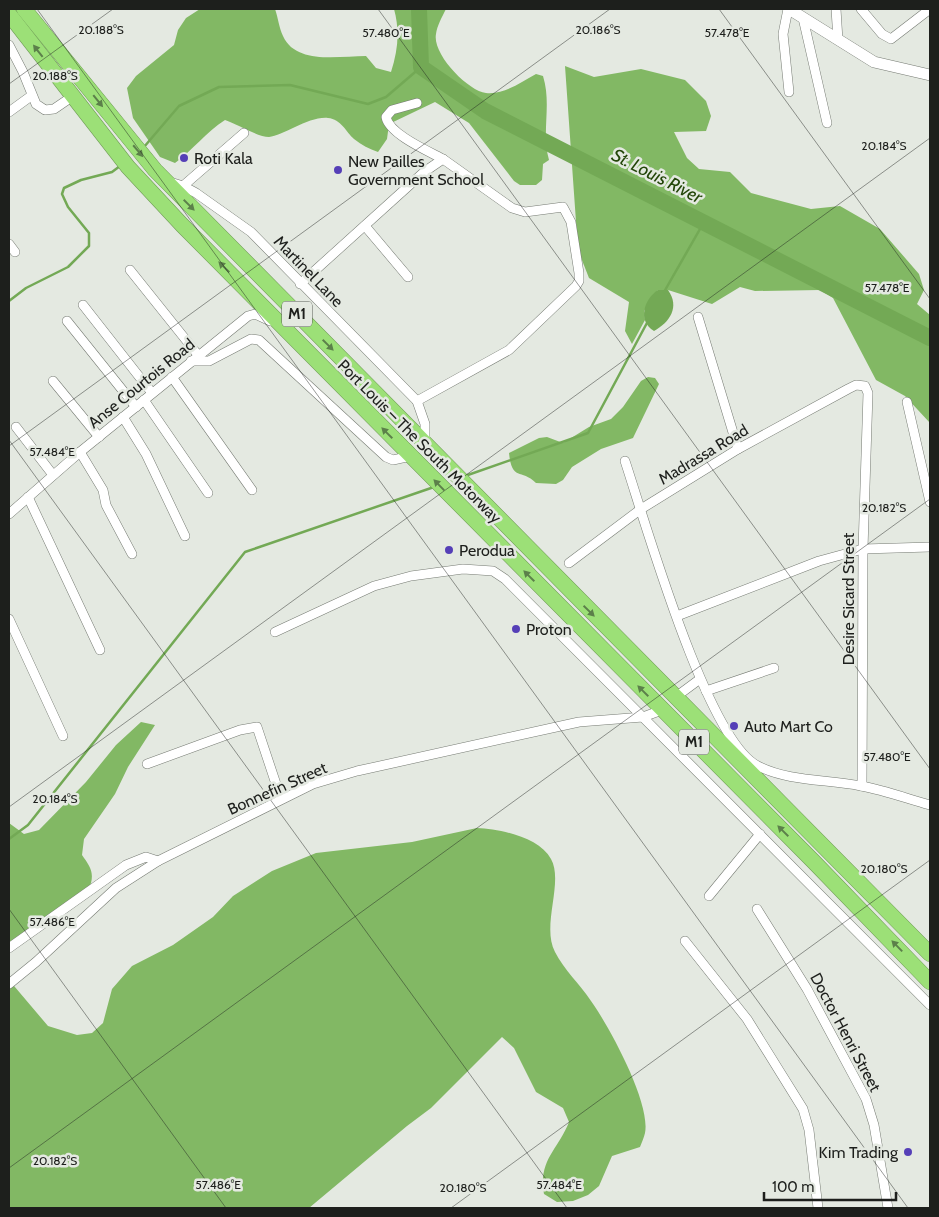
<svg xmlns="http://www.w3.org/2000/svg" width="939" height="1217" viewBox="0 0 939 1217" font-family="Cabin,sans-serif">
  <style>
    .forest { fill: #82b864 }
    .water { fill: #73a955 }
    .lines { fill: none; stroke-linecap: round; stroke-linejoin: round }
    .stream { stroke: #73a955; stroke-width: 2.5 }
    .river { stroke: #73a955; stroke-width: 16 }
    .street-casing { stroke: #767b73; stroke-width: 10 }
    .secondary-casing { stroke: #767b73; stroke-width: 12 }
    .highway-casing { stroke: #709c57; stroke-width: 16 }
    .street { stroke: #fff; stroke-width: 9 }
    .secondary { stroke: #fff; stroke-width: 11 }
    .highway { stroke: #9ce077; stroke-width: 15 }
    .oneway { fill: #5c804a }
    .ticks { fill: none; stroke: #1d1f1c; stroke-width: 1; stroke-opacity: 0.45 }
    .poi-dot { fill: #553fb7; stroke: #e4e9e1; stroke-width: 2 }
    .labels { text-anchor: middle; stroke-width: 5; stroke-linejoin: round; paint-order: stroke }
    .shield { fill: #e4e9e1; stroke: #595c57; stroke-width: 1 }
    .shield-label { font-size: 15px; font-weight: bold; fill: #1d1f1c }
    .poi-label { font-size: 16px; fill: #1d1f1c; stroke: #e4e9e1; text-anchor: start }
    .street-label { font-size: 16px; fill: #1d1f1c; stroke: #e4e9e1 }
    .water-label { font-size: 18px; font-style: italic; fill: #234609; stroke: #e4e9e1 }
    .ticks-label { font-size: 12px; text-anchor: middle; fill: #1d1f1c; stroke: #e4e9e1; stroke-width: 5; stroke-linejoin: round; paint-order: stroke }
  </style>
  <rect width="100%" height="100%" fill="#e4e9e1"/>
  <g class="forest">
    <path d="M200,9H275C278,17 279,28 283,36C296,65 339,56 366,56L376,68L391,72C398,50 400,31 394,9H446C442,17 437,26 436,34C432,54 468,91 486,93C504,95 521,82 536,74L543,76C552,105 541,132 549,160L543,164L542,180L536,185H520L514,181L469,123L435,102L389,124L387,139L378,152C369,149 362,145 354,139C346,132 341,119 328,118C309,116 283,136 269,137C258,137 237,124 225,120C206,132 193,150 175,163L160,157L133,118L127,88L136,76L174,45L178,30L186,18Z"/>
    <polygon points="565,66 594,77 641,69 685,80 706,101 711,116 706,131 674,132 687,158 699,169 730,172 751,193 811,209 840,206 880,229 919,274 924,290 917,304 930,315 930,423 905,396 876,380 833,298 820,290 755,291 740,287 712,304 668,290 658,290 644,311 645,320 632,344 625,331 629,302 589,278 578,250"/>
    <path d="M648,377L655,378L659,384L633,438L601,449L572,467L563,480L556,484L536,483C521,468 512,482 509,453L539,438L547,437L563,443L589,427L611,419L623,407L641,381Z"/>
    <path d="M141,722L155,725L128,767L115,794L84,839L82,855C89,865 94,871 91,883C87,898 24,940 9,952V823L24,834L39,830L86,782L116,745Z"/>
    <path d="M477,828C500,829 539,837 551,859C564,882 541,926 555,952C564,970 580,984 591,1001C609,1026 651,1103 645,1133C644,1137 642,1142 640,1147L612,1156L599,1186L588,1195L573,1201L557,1202L544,1194C538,1160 558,1150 569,1122L563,1108L536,1092L514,1048L502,1037L431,1108L407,1126L309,1208H9V980L48,1026L77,1035L92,1033L103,1023L112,989L132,966L173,945L213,917L233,896L272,871L316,853L412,842Z"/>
  </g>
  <path class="water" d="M658,290H668C680,307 670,322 654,331C637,321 644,299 658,290Z"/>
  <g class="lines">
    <g class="stream">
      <polyline points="144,147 179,106 219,87 290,85 368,104 386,97 421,67"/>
      <polyline points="664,292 704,222"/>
      <polyline points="9,301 26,288 68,267 89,246 89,233 68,207 62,194 64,188 81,180 112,172 120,166"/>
      <polyline points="465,476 588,433 648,321"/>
      <polyline points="9,839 28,825 245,552 434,487"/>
    </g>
    <polyline class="river" points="419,9 421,67 485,111 930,338"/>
    <defs>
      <g id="street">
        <polyline points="788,9 783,34 789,92"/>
        <polyline points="836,9 838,40"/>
        <polyline points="861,9 882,34 891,39 930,9"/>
        <polyline points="803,18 827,123"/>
        <polyline points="9,45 23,72 36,104 45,110 54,109 73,96"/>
        <path d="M417,103L392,110L386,117C389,134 428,151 443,159"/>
        <polyline points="9,112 31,96"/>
        <polyline points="170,182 183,186 196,193 251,232 417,401 425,424 425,442"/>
        <polyline points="183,186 244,133"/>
        <polyline points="365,226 408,277"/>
        <polyline points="9,244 15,252"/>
        <polyline points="130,270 198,355"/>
        <polyline points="300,284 424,172 443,159 512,208 525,212 563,207 571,222 579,273 579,281 576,286 509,350 417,401"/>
        <polyline points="83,305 152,393"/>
        <polyline points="698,317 738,449"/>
        <polyline points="67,321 136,407"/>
        <polyline points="191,361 209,361 251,339 259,340 386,457 393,460 411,456"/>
        <polyline points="172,377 252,490"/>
        <polyline points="53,381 99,437"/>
        <polyline points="144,400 208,493"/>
        <polyline points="907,402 930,502"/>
        <polyline points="123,417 146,454 185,536"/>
        <polyline points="16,427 53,475"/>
        <polyline points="80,452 103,490 106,505 132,554"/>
        <path d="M625,461C645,521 707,741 758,766C790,782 827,779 861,786C884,790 908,799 930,805"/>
        <polyline points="28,497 100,650"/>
        <polyline points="9,514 80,452 248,316 255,314 270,321"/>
        <polyline points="569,563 641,509 738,449 848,389 856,385 865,386 868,393 863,549 862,786"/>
        <polyline points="677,616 819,561 863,549 930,547"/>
        <polyline points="9,619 63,736"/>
        <polyline points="275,632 374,586 411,576 463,569 493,571 505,579 930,1005"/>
        <polyline points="706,691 774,668"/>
        <polyline points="677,696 700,679"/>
        <polyline points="147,764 240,730 257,727 281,799"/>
        <polyline points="709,896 760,834"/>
        <polyline points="757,909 807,989 866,1099 874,1125 888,1208"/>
        <polyline points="685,941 747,1019 803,1109 809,1130 818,1208"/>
        <polyline points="9,948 126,865 146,857 158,861"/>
        <polyline points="9,984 36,962 116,888 158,861 313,784 357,771 579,722 643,717 662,710"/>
      </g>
      <polyline id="secondary" points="789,9 874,62 930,75"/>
      <g id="highway">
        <polyline points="24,9 155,170 930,954"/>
        <polyline points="9,14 128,167 182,225 813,861 930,982"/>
      </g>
    </defs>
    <use href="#street" class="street-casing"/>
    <use href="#secondary" class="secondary-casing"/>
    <use href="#highway" class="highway-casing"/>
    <use href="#street" class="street"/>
    <use href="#secondary" class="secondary"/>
    <use href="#highway" class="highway"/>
  </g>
  <defs><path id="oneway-solid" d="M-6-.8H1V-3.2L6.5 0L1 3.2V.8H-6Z" transform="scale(1.25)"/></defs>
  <g class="oneway">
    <use href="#oneway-solid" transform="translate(38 51) rotate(-128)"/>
    <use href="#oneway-solid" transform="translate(98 101) rotate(51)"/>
    <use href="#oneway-solid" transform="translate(138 151) rotate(50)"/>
    <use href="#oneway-solid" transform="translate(189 205) rotate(45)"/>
    <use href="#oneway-solid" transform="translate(224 267) rotate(-135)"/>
    <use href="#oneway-solid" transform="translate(328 345) rotate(45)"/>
    <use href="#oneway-solid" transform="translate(387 433) rotate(-135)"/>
    <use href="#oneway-solid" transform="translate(439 485) rotate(-134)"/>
    <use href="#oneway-solid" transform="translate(529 576) rotate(-135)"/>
    <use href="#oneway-solid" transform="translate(589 611) rotate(44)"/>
    <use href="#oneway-solid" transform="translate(643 691) rotate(-135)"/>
    <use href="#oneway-solid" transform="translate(783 831) rotate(-135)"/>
    <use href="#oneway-solid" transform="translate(897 946) rotate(-134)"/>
  </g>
  <path class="ticks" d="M37,9L908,1208M378,9L930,769M719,9L930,299M9,84L113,9M9,440L567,1208M9,446L610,9M9,807L930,138M9,909L226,1208M9,1168L930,499M451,1208L930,860"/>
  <g class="poi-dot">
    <circle cx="184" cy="158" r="5"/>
    <circle cx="338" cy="170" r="5"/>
    <circle cx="449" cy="550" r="5"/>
    <circle cx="516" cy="629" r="5"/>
    <circle cx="734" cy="726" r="5"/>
    <circle cx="908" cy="1152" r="5"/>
  </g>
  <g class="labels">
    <g class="shield">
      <rect x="282" y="301.5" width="30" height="25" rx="4"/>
      <rect x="679" y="729.5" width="30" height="25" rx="4"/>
    </g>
    <g class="shield-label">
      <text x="297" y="319">M1</text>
      <text x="694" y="747">M1</text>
    </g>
    <g class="poi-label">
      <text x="194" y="164">Roti Kala</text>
      <text x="348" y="167">New Pailles<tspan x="348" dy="18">Government School</tspan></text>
      <text x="459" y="556">Perodua</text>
      <text x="526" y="635">Proton</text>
      <text x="744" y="732">Auto Mart Co</text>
      <text x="898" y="1158" text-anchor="end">Kim Trading</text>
    </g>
    <g class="street-label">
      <text transform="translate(309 271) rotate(46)" y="6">Martinel Lane</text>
      <text transform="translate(141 383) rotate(-39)" y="6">Anse Courtois Road</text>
      <text transform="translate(420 441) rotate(45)" y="6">Port Louis – The South Motorway</text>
      <text transform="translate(703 454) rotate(-31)" y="6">Madrassa Road</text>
      <text transform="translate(848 599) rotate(-90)" y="6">Desire Sicard Street</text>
      <text transform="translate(277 788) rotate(-24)" y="6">Bonnefin Street</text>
      <text transform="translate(846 1032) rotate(62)" y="6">Doctor Henri Street</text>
    </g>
    <g class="water-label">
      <text transform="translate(657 176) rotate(27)" y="6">St. Louis River</text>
    </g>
  </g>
  <g class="ticks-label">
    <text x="101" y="34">20.188°S</text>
    <text x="598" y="34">20.186°S</text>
    <text x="386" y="37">57.480°E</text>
    <text x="727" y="37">57.478°E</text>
    <text x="55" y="80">20.188°S</text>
    <text x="884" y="150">20.184°S</text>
    <text x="887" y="292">57.478°E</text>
    <text x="52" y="456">57.484°E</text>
    <text x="884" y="512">20.182°S</text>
    <text x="887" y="761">57.480°E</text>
    <text x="55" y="803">20.184°S</text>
    <text x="884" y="873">20.180°S</text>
    <text x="52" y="926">57.486°E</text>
    <text x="55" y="1165">20.182°S</text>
    <text x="218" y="1189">57.486°E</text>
    <text x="559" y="1189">57.484°E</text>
    <text x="463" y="1192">20.180°S</text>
  </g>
  <rect width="939" height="1217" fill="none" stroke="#1d1f1c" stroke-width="20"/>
  <path d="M764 1192v8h132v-8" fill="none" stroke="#1d1f1c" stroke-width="2.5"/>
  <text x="772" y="1192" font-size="15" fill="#1d1f1c" stroke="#e4e9e1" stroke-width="4" paint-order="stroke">100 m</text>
</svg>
